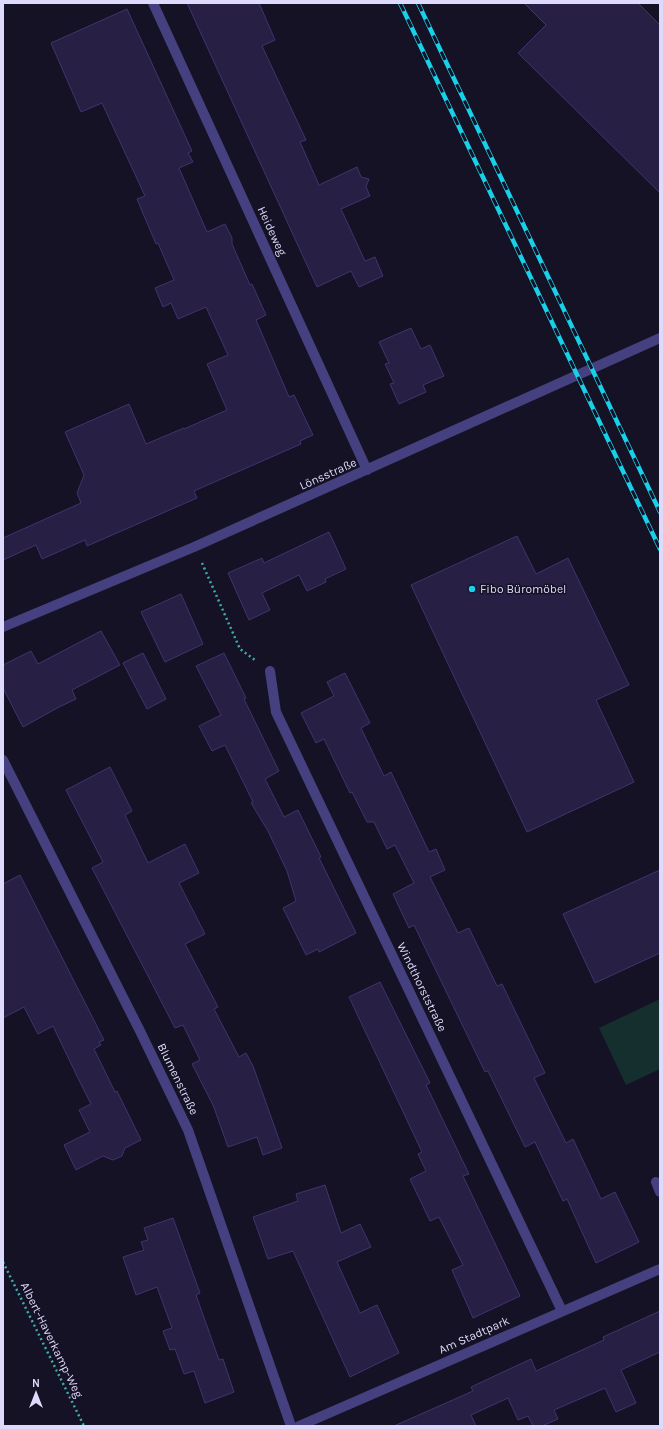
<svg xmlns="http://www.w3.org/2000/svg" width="663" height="1429" viewBox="0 0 663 1429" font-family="Karla,sans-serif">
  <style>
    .green { fill: #152f2e }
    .building { fill: #281f45; stroke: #40346e }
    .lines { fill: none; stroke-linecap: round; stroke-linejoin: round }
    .path { stroke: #3baea9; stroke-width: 2.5; stroke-dasharray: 2 3; stroke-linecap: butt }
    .minor { stroke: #454180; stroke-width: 10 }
    .rail-casing { stroke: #18d0e9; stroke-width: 4.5 }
    .rail { stroke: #151225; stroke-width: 3; stroke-dasharray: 9; stroke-linecap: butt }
    .poi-dot { fill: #18d0e9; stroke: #151225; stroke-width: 1.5 }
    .labels { text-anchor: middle; stroke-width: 3; stroke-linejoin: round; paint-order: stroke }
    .street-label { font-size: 12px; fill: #dedafb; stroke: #151225 }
    .poi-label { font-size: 12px; fill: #dedafb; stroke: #151225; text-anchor: start }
  </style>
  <rect width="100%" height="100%" fill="#151225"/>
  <polygon class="green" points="660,999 660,1069 626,1085 599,1028"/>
  <g class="building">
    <polygon points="187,3 259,3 275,40 262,46 306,140 300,142 319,185 357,167 361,177 369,179 366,187 370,196 341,209 365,261 375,257 383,276 359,287 351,271 317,287"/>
    <polygon points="524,3 638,3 660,25 660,193 518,53 546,25"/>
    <polygon points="127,9 192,151 188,153 193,162 179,168 207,232 225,224 232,238 232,244 250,285 252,284 266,315 256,320 289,397 294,395 313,435 300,441 301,444 194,491 197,498 87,546 85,540 42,559 36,545 3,560 3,538 81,503 77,493 84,475 65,432 129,404 146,444 184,428 184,429 227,410 207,364 228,355 206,307 178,319 171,303 163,307 155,288 174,280 158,243 156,244 137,199 145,196 102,103 81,112 51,43"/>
    <polygon points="411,328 421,349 430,345 444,376 423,385 426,392 399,404 390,384 394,383 385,364 389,363 379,342"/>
    <polygon points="329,532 346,569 325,579 326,582 307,591 299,575 262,593 270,610 249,620 228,573 262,558 264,563"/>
    <polygon points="517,536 536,574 568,558 629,685 596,700 634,782 527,832 411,585"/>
    <polygon points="181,594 203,644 165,662 141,612"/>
    <polygon points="101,631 120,665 72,690 76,699 59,707 23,727 3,688 3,665 31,651 38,664"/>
    <polygon points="143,653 166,699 147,709 123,663"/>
    <polygon points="224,653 246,698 244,699 279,771 265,779 284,817 298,810 321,857 319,858 356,933 319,952 318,949 306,955 283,908 296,901 287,871 268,831 251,803 253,802 225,745 212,751 199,726 221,715 196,666"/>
    <polygon points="345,673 370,723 361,728 384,776 391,772 429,852 436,849 445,870 430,877 458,933 469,928 497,986 502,984 545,1073 534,1078 566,1143 573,1139 601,1199 615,1192 639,1242 596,1263 567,1199 563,1201 535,1142 525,1147 488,1071 485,1072 414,925 409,928 393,894 414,883 395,845 387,849 374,822 367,822 352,792 350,793 324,739 316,743 301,713 334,696 327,682"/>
    <polygon points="110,767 132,811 125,815 148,863 185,844 199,873 179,883 205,934 185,944 218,1007 214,1009 239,1057 246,1053 253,1066 282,1148 263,1155 257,1137 228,1147 213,1105 192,1064 200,1060 183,1025 175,1028 92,868 103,862 66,790"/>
    <polygon points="660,870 660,953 595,983 563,914"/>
    <polygon points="20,875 104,1040 99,1042 101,1045 94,1049 115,1092 117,1091 141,1140 125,1148 122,1156 113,1160 103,1156 76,1170 64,1145 90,1132 79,1110 91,1104 77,1076 53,1026 38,1034 24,1007 3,1018 3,884"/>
    <polygon points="380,982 430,1083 426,1085 469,1174 463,1176 520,1296 473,1318 452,1270 463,1265 439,1217 430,1221 410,1179 426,1171 418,1154 422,1152 349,997"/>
    <polygon points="325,1185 341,1233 360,1224 371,1247 337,1262 360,1313 377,1305 399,1353 350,1377 293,1251 268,1259 253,1217 298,1201 296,1194"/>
    <polygon points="173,1218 200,1293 196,1295 219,1360 223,1359 234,1392 205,1403 194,1371 184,1374 175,1349 170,1350 163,1331 172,1328 157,1287 136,1295 123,1257 144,1250 141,1242 148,1240 144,1228"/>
    <polygon points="660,1311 660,1352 621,1370 636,1403 616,1412 605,1388 554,1410 558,1419 542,1426 533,1426 528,1416 518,1420 508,1398 471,1415 476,1426 394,1426 473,1391 471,1387 531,1359 536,1371 604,1340 603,1337"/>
  </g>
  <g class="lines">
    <g class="path">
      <polyline points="202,563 240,649 255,660"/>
      <polyline points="3,1262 84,1426"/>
    </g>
    <g class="minor">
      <polyline points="153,3 367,470"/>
      <polyline points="3,627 194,547 660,338"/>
      <polyline points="270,671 276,712 562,1311"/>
      <polyline points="3,760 140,1031 188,1130 291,1426"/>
      <polyline points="656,1182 660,1192"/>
      <polyline points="299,1426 660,1269"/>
    </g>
    <defs>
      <g id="rail">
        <polyline points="400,3 660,549"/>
        <polyline points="418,3 660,512"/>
      </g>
    </defs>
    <use href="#rail" class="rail-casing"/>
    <use href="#rail" class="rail"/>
  </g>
  <circle class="poi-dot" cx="472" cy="589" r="4"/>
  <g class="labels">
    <g class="street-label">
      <text transform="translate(272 231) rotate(65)" y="4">Heideweg</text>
      <text transform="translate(328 474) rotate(-24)" y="4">Lönsstraße</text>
      <text transform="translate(422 987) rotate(64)" y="4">Windthorststraße</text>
      <text transform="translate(178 1079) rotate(64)" y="4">Blumenstraße</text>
      <text transform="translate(474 1335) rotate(-24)" y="4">Am Stadtpark</text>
      <text transform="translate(52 1340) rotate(64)" y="4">Albert-Haverkamp-Weg</text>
    </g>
    <g class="poi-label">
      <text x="480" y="593">Fibo Büromöbel</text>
    </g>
  </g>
  <rect width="663" height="1429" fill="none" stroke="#dedafb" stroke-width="8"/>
  <g transform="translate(36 1393)" stroke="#151225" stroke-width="3" paint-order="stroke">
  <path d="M0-3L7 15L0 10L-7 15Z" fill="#dedafb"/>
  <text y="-6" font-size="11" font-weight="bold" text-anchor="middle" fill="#dedafb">N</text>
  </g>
</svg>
